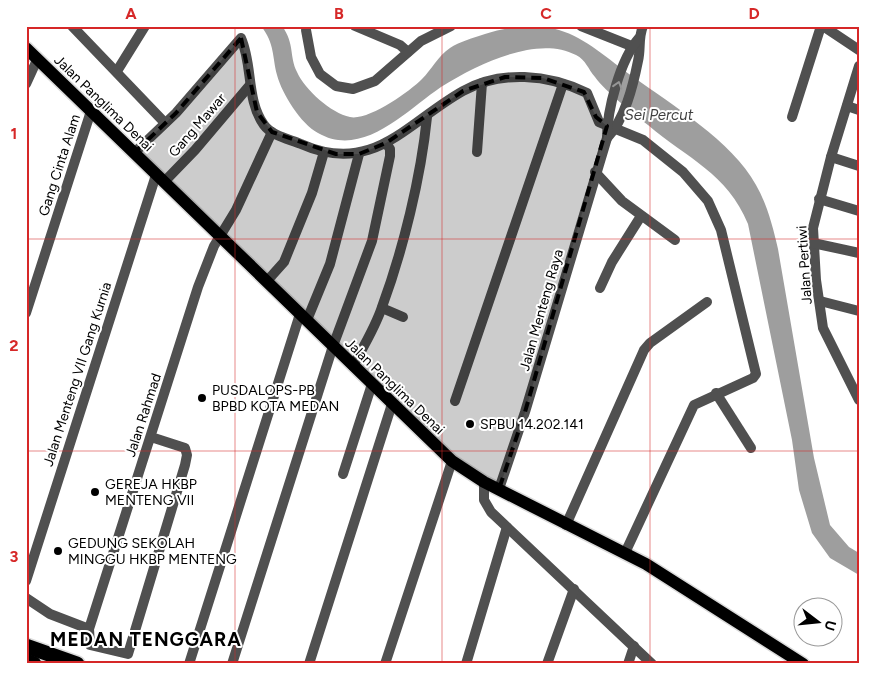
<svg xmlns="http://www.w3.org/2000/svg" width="885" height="690" viewBox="0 0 885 690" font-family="Figtree,sans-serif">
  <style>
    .water { fill: #9e9e9e }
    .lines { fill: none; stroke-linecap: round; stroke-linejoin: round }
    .primary-casing { stroke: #dbdbdb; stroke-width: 15 }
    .motorway-casing { stroke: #dbdbdb; stroke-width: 18 }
    .minor { stroke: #505050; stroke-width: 10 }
    .tertiary { stroke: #505050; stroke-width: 10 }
    .primary { stroke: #000; stroke-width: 12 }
    .motorway { stroke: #000; stroke-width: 15 }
    .oneway { stroke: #969696 }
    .marked { fill: #000; fill-opacity: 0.2; stroke: #000; stroke-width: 4; stroke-dasharray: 10 6; stroke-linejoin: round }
    .grid { fill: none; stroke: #d62828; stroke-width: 1; stroke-opacity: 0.55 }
    .poi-dot { fill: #000; stroke: #fff; stroke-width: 2 }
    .labels { text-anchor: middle; stroke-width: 4; stroke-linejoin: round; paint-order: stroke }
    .street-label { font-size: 14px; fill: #000; stroke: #fff }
    .poi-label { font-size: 14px; fill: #000; stroke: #fff; text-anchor: start }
    .water-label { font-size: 15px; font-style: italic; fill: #3f3f3f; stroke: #fff }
    .district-label { font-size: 19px; font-weight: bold; letter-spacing: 1px; fill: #000; stroke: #fff }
    .neatline { fill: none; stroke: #d62828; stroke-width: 2 }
    .grid-label { font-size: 16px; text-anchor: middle; font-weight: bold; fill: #d62828 }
  </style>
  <rect width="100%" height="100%" fill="#fff"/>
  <path class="water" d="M261,26H282C295,44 289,56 297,72C305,90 331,113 350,117C368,121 409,92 422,79C432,69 438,56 450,48C459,42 473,38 485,34C507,27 536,23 559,30C586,38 609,60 632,76C672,105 732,141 756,185C767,204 773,227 778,249L814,458L830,525L849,547L859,553V575L830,558L812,533L799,490L792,440L748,224C727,173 688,159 648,125C633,113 606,92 595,77C588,69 586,60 576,55C561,47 543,47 527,50C496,56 468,70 441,87C407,110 363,159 318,133C301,124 282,94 277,75C272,56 275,44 261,26Z"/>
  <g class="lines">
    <defs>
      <polyline id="primary" points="26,48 452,461 484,482 646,564 803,664"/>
      <g id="motorway">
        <polyline points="26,646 77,664"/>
        <polyline points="26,661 34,664"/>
      </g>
    </defs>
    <use href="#primary" class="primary-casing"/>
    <use href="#motorway" class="motorway-casing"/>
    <g class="minor">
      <polyline points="72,26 165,123"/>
      <polyline points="355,26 400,45 408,52"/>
      <polyline points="581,26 639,49"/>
      <polyline points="306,30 311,57 320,74 336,86 353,89 375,81 421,41 451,26"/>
      <polyline points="859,66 831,157 813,228 816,280 823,328 859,400"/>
      <polyline points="117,71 145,26"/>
      <polyline points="26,84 37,60"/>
      <polyline points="847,106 859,110"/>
      <polyline points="792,117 821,26"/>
      <polyline points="477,152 482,83"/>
      <path d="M134,153L176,113L241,38C253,65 246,100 264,125C272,136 289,139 301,144C373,176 406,123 463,91C501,70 548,74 587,93L599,122L643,140L683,172L708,201L721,230L756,374L753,378L694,405L625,553"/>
      <polyline points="831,157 859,166"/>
      <polyline points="595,172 622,201 675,240"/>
      <polyline points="164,182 195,150 250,85"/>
      <polyline points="819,199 859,211"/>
      <polyline points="813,243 859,253"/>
      <polyline points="267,281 284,262 312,193 324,152"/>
      <polyline points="600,288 612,262 641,216"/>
      <polyline points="820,301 859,311"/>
      <polyline points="382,308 403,317"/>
      <polyline points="26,313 91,111"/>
      <polyline points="307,320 330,264 359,154"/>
      <path d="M353,366C363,347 375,328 382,307C403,250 421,177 427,117"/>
      <polyline points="716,393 751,448"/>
      <polyline points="455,401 563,84"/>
      <polyline points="151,437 185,448 187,455 185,465 128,654 90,645 89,629 198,287 214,246 236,210 272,132"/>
      <polyline points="343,474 372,384"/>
      <polyline points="484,482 484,500 491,512 652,664"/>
      <polyline points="566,525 644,350 650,343 707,302"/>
      <polyline points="26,581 156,175"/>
      <polyline points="26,598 50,614 89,629"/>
      <polyline points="189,664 300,314"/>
      <polyline points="232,664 333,346 372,241 390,156 390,149 386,143"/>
      <polyline points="309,664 392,404"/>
      <polyline points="385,664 452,461"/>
      <polyline points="466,664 507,527"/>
      <polyline points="547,664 574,589"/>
      <polyline points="628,664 634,646"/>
    </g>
    <g class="tertiary">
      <polyline points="823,26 859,50"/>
      <path d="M607,138C625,119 633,86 638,61C641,49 638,38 643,26"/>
      <path d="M499,489L525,412L607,138C607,110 620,60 639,38"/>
    </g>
    <use href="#primary" class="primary"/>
    <use href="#motorway" class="motorway"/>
  </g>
  <defs><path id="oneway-chevron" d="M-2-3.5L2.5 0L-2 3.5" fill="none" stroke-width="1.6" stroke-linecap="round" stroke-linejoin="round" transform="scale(1.25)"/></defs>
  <use class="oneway" href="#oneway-chevron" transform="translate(618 85) rotate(-73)"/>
  <path class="marked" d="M241,38L257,112L272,132L336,154H359L386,143L463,91L505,77L543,78L584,92L596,117L607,126L525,412L499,489L441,452L134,153L176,113Z"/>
  <path class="grid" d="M235,26V664M442,26V664M650,26V664M26,239H859M26,451H859"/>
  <g class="poi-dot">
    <circle cx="202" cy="398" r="5"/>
    <circle cx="470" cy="424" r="5"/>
    <circle cx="95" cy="492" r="5"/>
    <circle cx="58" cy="551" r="5"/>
  </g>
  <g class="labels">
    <g class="street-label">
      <text transform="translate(104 103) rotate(44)" y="5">Jalan Panglima Denai</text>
      <text transform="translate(197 125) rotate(-49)" y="5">Gang Mawar</text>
      <text transform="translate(59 165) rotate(-72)" y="5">Gang Cinta Alam</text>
      <text transform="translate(804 265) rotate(-94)" y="5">Jalan Pertiwi</text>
      <text transform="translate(541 310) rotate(-74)" y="5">Jalan Menteng Raya</text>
      <text transform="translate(77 374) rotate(-72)" y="5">Jalan Menteng VII Gang Kurnia</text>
      <text transform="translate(395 386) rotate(44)" y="5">Jalan Panglima Denai</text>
      <text transform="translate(143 415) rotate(-72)" y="5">Jalan Rahmad</text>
    </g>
    <g class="poi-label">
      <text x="212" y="395">PUSDALOPS-PB<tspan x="212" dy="16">BPBD KOTA MEDAN</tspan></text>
      <text x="480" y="429">SPBU 14.202.141</text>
      <text x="105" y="489">GEREJA HKBP<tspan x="105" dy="16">MENTENG VII</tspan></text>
      <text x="68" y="548">GEDUNG SEKOLAH<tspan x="68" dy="16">MINGGU HKBP MENTENG</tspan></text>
    </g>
    <g class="water-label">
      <text x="659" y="120">Sei Percut</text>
    </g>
    <g class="district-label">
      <text x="146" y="646">MEDAN TENGGARA</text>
    </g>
  </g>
  <rect width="885" height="690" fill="none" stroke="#ffffff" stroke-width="55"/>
  <g transform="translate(818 622) rotate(106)"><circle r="24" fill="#ffffff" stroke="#999999"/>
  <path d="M0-4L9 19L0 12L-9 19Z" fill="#000000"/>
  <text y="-8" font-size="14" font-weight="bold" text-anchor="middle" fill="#000000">U</text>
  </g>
  <rect x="28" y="28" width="830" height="634" class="neatline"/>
  <g class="grid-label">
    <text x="131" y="19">A</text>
    <text x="339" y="19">B</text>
    <text x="546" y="19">C</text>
    <text x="754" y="19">D</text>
    <text x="14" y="139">1</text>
    <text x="14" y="351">2</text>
    <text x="14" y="562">3</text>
  </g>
</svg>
